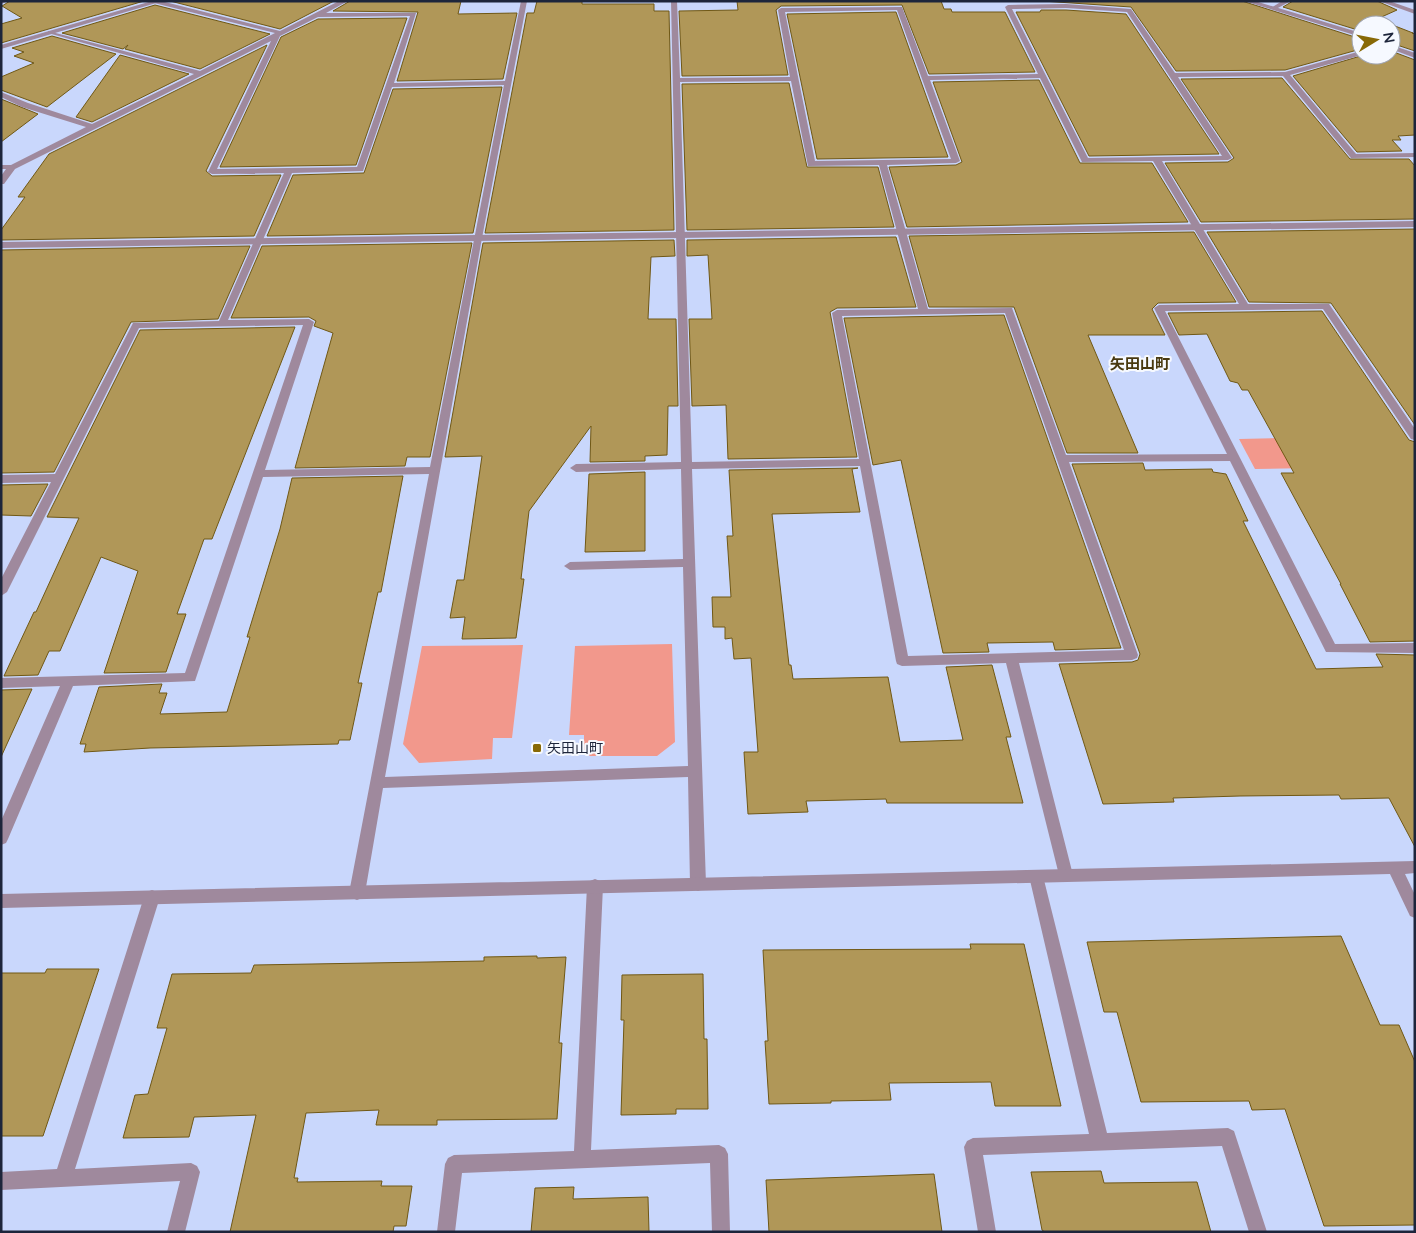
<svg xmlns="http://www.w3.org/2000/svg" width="1416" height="1233" viewBox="0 0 1416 1233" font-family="Lato,'Noto Sans JP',sans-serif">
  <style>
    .green { fill: #f2988c }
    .building { fill: #b09758; stroke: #705815 }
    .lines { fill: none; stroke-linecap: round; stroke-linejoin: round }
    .minor { fill: #9f899d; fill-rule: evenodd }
    .tertiary { fill: #9f899d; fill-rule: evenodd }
    .poi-dot { fill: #886906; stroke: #f6f9ff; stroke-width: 2 }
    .labels { text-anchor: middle; stroke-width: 4; stroke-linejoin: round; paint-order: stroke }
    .poi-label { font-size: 14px; fill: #1d253b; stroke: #f6f9ff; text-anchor: start }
    .neighbourhood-label { font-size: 15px; font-weight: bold; fill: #483910; stroke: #f6f9ff }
  </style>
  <rect width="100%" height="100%" fill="#c9d7fc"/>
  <g class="green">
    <polygon points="1403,435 1415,466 1255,469 1239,439"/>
    <polygon points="672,644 675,742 657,756 590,756 584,752 584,735 569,735 575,646"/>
    <polygon points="523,645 512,738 493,738 492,759 419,763 403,744 422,646"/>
  </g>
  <g class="building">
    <polygon points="10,1 144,1 1,43 1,24 22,18 2,6"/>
    <polygon points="170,1 334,1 280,29"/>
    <polygon points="350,1 461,1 458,14 517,13 503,79 397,81 418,12 333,11"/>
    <polygon points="537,1 582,1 582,4 654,4 654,11 669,11 674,230 485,233 527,13 534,13"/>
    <polygon points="737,1 941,1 944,9 951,9 952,12 1005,12 1035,72 929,74 902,5 781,6 776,10 788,75 682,76 679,11 738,10"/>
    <polygon points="1042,1 1242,1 1361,39 1361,49 1285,70 1176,71 1131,7"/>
    <polygon points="1293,1 1377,1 1397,10 1377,19 1413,33 1412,33 1415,34 1415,51 1391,43 1391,25 1361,25 1361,31 1283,7"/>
    <polygon points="155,5 270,34 200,69 125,49 128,45 123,49 62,33"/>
    <polygon points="1041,10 1066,10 1126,14 1219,154 1089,156 1016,12 1040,12"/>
    <polygon points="896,12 948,157 817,159 787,14"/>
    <polygon points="407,18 356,165 220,167 281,37 318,19"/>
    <polygon points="52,36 116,54 47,107 1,90 1,77 34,63 14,56 24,52 12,48"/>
    <polygon points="267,45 206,171 212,176 281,175 254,236 1,240 1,230 25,197 18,197 49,154"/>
    <polygon points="1391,51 1415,60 1415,135 1398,136 1401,140 1392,140 1402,151 1357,152 1293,76 1364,55 1391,55"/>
    <polygon points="120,55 189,74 92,122 76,117"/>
    <polygon points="1282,78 1350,159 1409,159 1415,166 1415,219 1201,222 1165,163 1228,162 1234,158 1181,79"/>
    <polygon points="1039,80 1080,163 1152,163 1188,222 907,227 889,167 956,165 962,162 933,82"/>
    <polygon points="789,83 807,167 878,167 894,227 687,230 682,84"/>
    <polygon points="502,87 473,233 267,236 293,175 364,173 393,89"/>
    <polygon points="1,99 38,114 1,142"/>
    <polygon points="1415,229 1415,425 1331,303 1249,302 1207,232"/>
    <polygon points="1194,232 1236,302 1158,303 1152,309 1165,335 1088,335 1138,453 1067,453 1014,307 929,307 909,236"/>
    <polygon points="896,237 916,307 837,308 830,312 857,457 728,459 726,405 692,406 689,319 712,319 708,255 687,256 687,240"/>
    <polygon points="674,240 675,256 651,257 648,319 676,319 678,406 668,406 667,455 645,456 645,461 590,462 591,426 529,511 521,579 524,579 516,638 462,639 465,617 450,618 457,580 464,580 482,456 445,457 483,243"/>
    <polygon points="472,243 430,457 407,457 405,466 295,468 333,333 314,326 316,321 309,317 231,318 262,246"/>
    <polygon points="250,246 218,319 131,322 54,472 1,473 1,250"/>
    <polygon points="1322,311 1409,440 1415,442 1415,641 1370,642 1340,584 1341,584 1281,473 1294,473 1248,390 1242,390 1238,383 1230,381 1207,334 1179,335 1168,313"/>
    <polygon points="1004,315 1121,648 1055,650 1053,642 987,643 989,652 943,653 901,460 873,465 844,318"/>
    <polygon points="295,327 212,539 204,539 177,614 186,614 166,672 104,673 138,571 101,557 60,651 49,651 38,675 4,676 34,612 36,612 79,518 47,517 140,330"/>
    <polygon points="1143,463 1145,470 1212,469 1213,472 1226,474 1248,521 1243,521 1316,669 1383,667 1376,654 1415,655 1415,847 1389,798 1341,799 1339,795 1240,796 1173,798 1174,802 1103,804 1059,664 1132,662 1138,660 1140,654 1072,464"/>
    <polygon points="858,468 852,469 860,512 772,514 789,665 791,665 793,679 888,677 900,742 963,740 946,667 992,665 1011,737 1006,737 1023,803 887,803 886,799 806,801 808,812 748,814 744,752 758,752 751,658 734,659 732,638 725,639 725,627 713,627 712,597 731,597 727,536 733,536 729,470"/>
    <polygon points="645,472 645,551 585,552 589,474"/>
    <polygon points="403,476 381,592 378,592 358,683 362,683 350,740 339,740 338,744 150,748 84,752 86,744 80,744 99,687 162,684 159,693 167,693 160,714 227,712 250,637 247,637 280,529 292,478"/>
    <polygon points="48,484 31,516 1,515 1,485"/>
    <polygon points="32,689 1,757 1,690"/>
    <polygon points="1341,936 1380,1025 1399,1025 1415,1062 1415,1225 1324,1226 1285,1109 1252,1110 1249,1101 1141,1102 1117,1012 1104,1012 1087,942"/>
    <polygon points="970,944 1024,944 1061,1106 995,1106 991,1082 889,1083 891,1100 831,1101 831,1103 769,1104 765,1041 768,1041 763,950 971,949"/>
    <polygon points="537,956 537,958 566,957 559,1043 562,1043 557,1119 437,1120 437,1125 376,1125 379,1110 306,1113 294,1178 298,1178 297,1182 382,1181 381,1186 412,1186 406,1226 394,1226 393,1232 230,1232 256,1115 194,1117 189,1137 123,1138 135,1095 148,1094 167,1028 157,1028 172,974 251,973 254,965 484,961 484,957"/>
    <polygon points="47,969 99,969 43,1136 1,1136 1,973 45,973"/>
    <polygon points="703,974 704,1039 707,1039 708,1109 676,1109 676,1114 621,1115 624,1020 621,1020 622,975"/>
    <polygon points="1101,1171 1104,1183 1197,1182 1211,1232 1045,1232 1042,1230 1031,1172"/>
    <polygon points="934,1174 942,1232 769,1232 766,1180"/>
    <polygon points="574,1187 573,1199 648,1197 649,1232 531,1232 535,1188"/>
  </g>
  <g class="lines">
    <g class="minor">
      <polygon points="1,1 8,1 1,4"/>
      <path d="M153,1H161L280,31L339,1H348L326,13H416L394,83L505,81L521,1H527L482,238L385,777L688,766L683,567L570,570L564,566L570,562L683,559L681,469L576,472L570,468L576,464L681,462L671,1H677L680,78L790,77L778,10L781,8L902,7L928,76L1038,74L1005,7L1008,5L1066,4L1131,9L1175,73L1285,72L1361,51L1362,55L1290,75L1356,154L1415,153V157L1351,158L1283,76L1178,77L1232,158L1228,160L1162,161L1248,304H1329L1415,429V440L1411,439L1323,309L1165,311L1335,644L1415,643V653L1326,652L1230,461L1069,462L1138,655L1137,658L1132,660L1019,663L1073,875L1071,880L1066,881L1061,880L1059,875L1006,663L902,666L897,664L896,661L860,466L692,469L706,884L703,889L698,891L693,889L690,884L688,777L383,788L365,893L362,898L357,900L352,898L349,893L429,474L263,477L195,681L73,686L8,839L6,843L1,845V821L60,686L1,688V678L185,673L303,325L139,328L7,592L1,596V579L51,482L1,483V475L55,474L133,323L219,321L284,173L212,174L208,172L271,41L15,169L4,184H1V176L6,169H1V165H11L86,127L22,107L1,97V92L28,103L92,124L194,74L48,33V31L200,71L275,33L154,3ZM1066,8L1127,12L1222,156L1088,158L1012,9ZM897,10L951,159L815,161L785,12ZM410,16L357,167L217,169L280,36L318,17ZM1040,78L1082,162L1153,161L1239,304L1159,305L1154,308L1227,454L1066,455L1012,308L928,309L887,165L956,163L960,161L930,80ZM791,81L808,166L879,165L918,309L837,310L832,313L859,459L692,462L680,82ZM504,85L430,467L265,470L314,322L309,319L228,320L292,173L363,171L392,87ZM1005,313L1124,650L908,656L842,316Z"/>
      <polygon points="1282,1 1291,1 1276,9 1271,8"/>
      <polygon points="1379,1 1389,1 1415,10 1415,14"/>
      <polygon points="1036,870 1041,871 1043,876 1107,1133 1228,1128 1234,1131 1267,1232 1249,1232 1222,1146 983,1155 996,1232 978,1232 964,1147 967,1141 973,1138 1089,1134 1029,876 1031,871"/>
      <polygon points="595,879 600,881 603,886 591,1150 719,1145 725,1148 728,1154 730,1232 712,1232 710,1163 462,1173 455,1232 437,1232 445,1164 448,1158 454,1155 574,1151 587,886 590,881"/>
      <polygon points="152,890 157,892 160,897 75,1169 191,1163 197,1166 200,1172 185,1232 167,1232 180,1181 1,1190 1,1172 57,1169 144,897 147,892"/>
    </g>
    <g class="tertiary">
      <polygon points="152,1 163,1 1,49 1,45"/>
      <polygon points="1244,1 1255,1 1361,33 1361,37"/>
      <polygon points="1391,45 1415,53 1415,58 1391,49"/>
      <polygon points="1415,221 1415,227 1,248 1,242"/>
      <polygon points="1415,861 1415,873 1405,874 1415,895 1415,918 1410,916 1390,874 1,908 1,894"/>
    </g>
  </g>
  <rect class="poi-dot" x="532" y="743" width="10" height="10" rx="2.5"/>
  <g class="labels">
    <g class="poi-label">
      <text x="547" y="753">矢田山町</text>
    </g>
    <g class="neighbourhood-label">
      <text x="1140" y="369">矢田山町</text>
    </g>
  </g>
  <rect width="1416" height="1233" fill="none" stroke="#1d253b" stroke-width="5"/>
  <g transform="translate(1376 40) rotate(80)"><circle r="24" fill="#f6f9ff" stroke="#9fa4b1"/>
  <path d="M0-4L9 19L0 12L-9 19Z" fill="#886906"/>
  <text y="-8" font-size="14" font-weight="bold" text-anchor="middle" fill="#1d253b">N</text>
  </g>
</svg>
